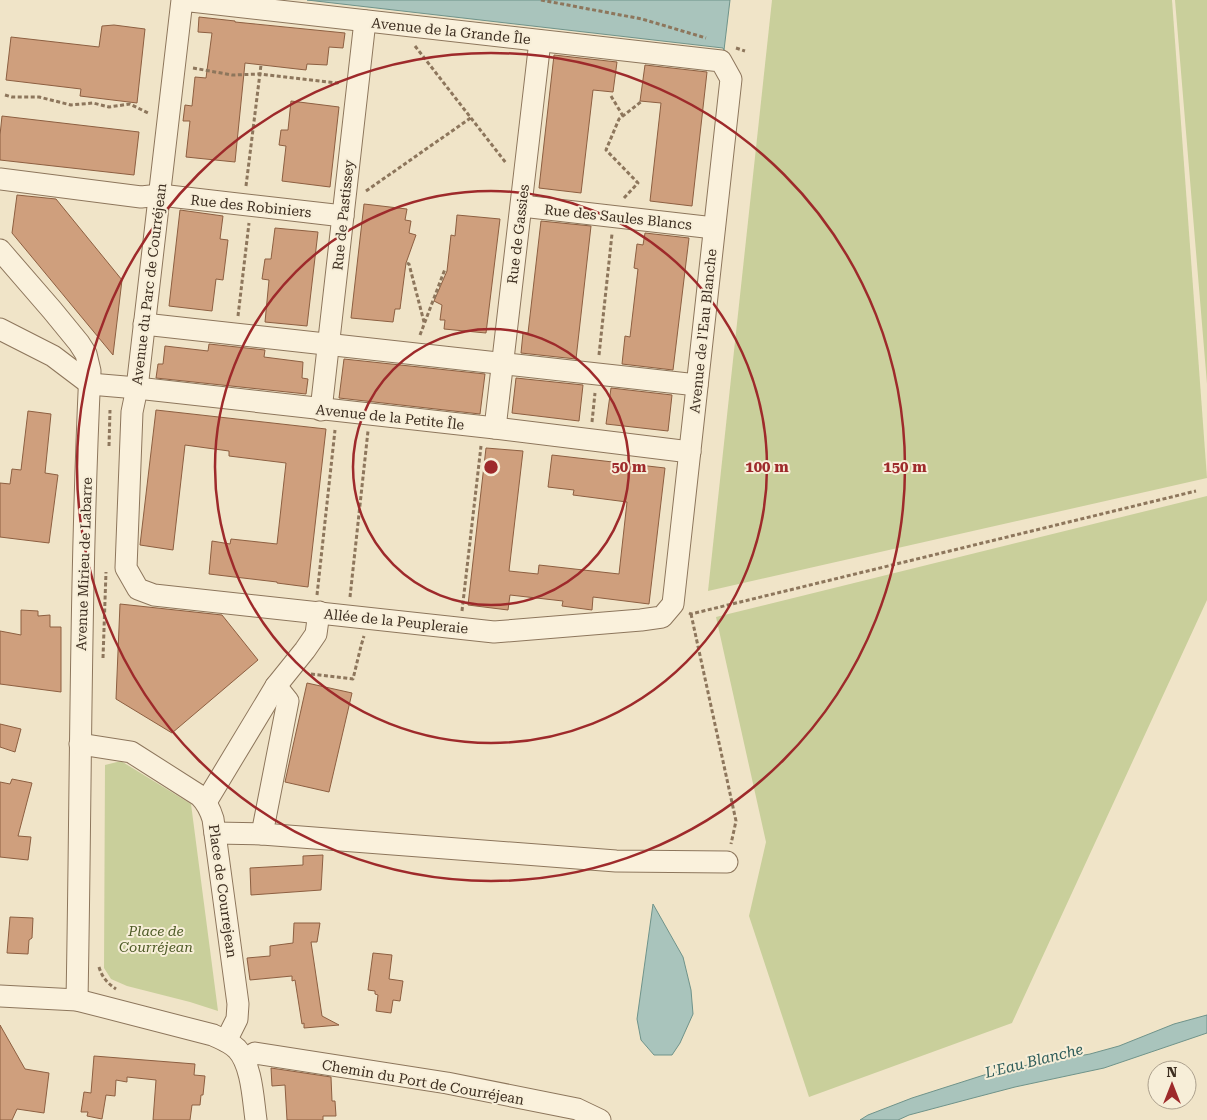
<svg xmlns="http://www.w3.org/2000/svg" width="1207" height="1120" viewBox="0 0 1207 1120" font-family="'Roboto Serif',serif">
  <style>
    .green { fill: #c9cf9b }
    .water { fill: #a9c4bc; stroke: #6f938a }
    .building { fill: #cf9f7d; stroke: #8d5f41 }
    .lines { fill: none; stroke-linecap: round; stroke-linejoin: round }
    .minor-casing { stroke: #8d765c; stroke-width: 23 }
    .path { stroke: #8d765c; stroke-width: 3; stroke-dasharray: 4 2.5; stroke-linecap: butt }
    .minor { stroke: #faf1dc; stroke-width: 21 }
    .ring { fill: none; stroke: #9e2a2b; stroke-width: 2.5 }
    .labels { text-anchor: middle; stroke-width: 4; stroke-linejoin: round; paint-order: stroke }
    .street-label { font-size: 14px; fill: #3d2e20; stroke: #f7eed8 }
    .park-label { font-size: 14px; font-style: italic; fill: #4d5a26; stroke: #f7eed8 }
    .water-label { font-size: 15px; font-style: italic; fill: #2f5d5a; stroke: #f7eed8 }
    .centre { fill: #9e2a2b; stroke: #f7eed8; stroke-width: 2.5 }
    .ring-label { font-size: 15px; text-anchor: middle; font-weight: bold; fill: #9e2a2b; stroke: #f7eed8; stroke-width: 4; stroke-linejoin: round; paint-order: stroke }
  </style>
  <rect width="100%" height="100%" fill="#f0e4c8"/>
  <g class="green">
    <polygon points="772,0 1172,0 1207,478 708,591"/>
    <polygon points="1175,0 1207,0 1207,384"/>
    <polygon points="1207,496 1207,600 1012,1023 809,1097 749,916 766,842 716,617"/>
    <polygon points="121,761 191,804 218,1011 190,1002 127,986 111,979 104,968 105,765"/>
  </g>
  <g class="water">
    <polygon points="307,0 730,0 724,50 723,48"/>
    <polygon points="653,904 683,957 691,990 693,1014 680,1043 672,1055 654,1055 641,1040 637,1019"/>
    <polygon points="1207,1015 1207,1033 1104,1068 1015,1087 973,1098 909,1115 898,1120 860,1120 868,1115 912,1098 984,1075 1017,1067 1090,1054 1119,1046 1174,1024"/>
  </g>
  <g class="building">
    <polygon points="199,17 235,21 235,22 345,33 343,48 329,47 327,65 307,64 306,70 245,63 235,162 186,157 190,121 183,121 185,105 192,106 195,77 206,78 212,33 198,32"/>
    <polygon points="114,25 145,29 137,103 80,96 81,89 6,80 11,37 99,47 102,26"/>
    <polygon points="554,55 617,62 613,92 593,90 581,193 539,188"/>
    <polygon points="645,65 707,72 692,206 650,201 661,103 640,101"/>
    <polygon points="291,101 339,107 330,187 282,181 286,146 279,145 281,130 288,130"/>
    <polygon points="2,116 139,132 134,175 0,160 0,135"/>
    <polygon points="17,195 56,199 122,280 113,355 12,233"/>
    <polygon points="364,204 407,209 405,220 411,221 409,233 416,235 406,263 400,309 395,309 393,322 351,318"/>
    <polygon points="180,210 223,216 220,239 228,240 223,280 216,279 212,311 169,306"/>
    <polygon points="457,215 500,219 486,333 444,329 445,320 440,320 442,305 434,301 447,271 451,235 455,236"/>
    <polygon points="541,221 591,226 576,359 521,353 523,333 528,333"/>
    <polygon points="275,228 318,232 307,326 265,322 269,280 262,279 265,259 271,259"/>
    <polygon points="645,233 689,238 673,370 622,364 625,336 630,337 638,269 634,268 637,244 643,245"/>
    <polygon points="209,344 265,350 264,357 303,362 302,378 308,379 306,394 156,378 158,364 163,364 165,346 208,351"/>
    <polygon points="344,359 485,374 480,414 339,398"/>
    <polygon points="516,378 583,385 579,421 512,413"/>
    <polygon points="611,388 672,395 668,431 606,424"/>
    <polygon points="156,410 326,429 308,587 277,583 277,582 209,574 212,541 230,544 231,539 277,544 286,463 229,456 229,451 185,445 173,550 140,545"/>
    <polygon points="28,411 51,414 45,473 58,475 49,543 0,537 0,483 10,484 12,469 21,470"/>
    <polygon points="486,448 523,451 509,571 538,574 539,565 619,574 627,502 573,495 574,490 548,487 552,455 665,468 649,604 593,597 592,610 562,606 563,601 510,595 508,610 468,605"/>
    <polygon points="120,604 222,615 258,660 172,733 116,699"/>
    <polygon points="21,610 38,611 38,616 50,615 50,627 61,627 61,692 0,684 0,631 21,635"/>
    <polygon points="307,683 352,693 329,792 285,782"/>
    <polygon points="0,724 21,729 15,752 0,747"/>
    <polygon points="12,779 32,783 18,836 31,837 28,860 0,857 0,782 10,784"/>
    <polygon points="323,855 321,890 251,895 250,868 303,865 303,856"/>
    <polygon points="10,917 33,918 32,938 29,940 28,954 7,953"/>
    <polygon points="294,923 320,923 317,942 311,942 322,1016 339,1025 304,1028 304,1023 302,1024 295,980 292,981 292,976 250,980 247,958 270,956 270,946 293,943"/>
    <polygon points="373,953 392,955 389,979 403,981 400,1001 393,1000 391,1013 376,1011 378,995 375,994 375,991 368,990"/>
    <polygon points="0,1025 25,1069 49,1073 44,1113 17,1109 12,1120 0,1120"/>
    <polygon points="94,1056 195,1064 194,1075 205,1076 203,1095 201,1095 200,1105 192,1105 190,1120 153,1120 156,1080 127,1077 127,1082 116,1080 115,1096 106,1095 102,1119 87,1116 88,1112 81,1112 84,1092 91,1093"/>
    <polygon points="271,1068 331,1077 332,1101 335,1101 336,1116 323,1116 323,1120 287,1120 285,1085 272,1086"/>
  </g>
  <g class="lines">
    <defs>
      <g id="minor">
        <polygon points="182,0 721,61 731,79 673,604 662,617 641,620 494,632 154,595 138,589 126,568 132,412 137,388"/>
        <polyline points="0,179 141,197 160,195 343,216"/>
        <polyline points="522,206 714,228"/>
        <path d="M0,250L52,310L79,343L86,354L90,371C80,580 81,790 77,1000"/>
        <polyline points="144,324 697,385"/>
        <polyline points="0,329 53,356 90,384"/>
        <polyline points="90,384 137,388 495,428 690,452"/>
        <polyline points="321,410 365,21"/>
        <polyline points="495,428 540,41"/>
        <path d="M80,744L131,752L200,796C207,803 210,809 213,819L238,1004L237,1019L226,1041"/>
        <polyline points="206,802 276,686 305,650 316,634 319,612"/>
        <polyline points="215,833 262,834 616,861 727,862"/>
        <polyline points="262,834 288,701 276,686"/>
        <path d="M0,996L77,1000L213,1035C221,1039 230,1042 237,1049C252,1065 253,1099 256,1120"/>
        <polyline points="245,1060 255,1053 447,1083 577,1109 600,1120"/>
      </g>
    </defs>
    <use href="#minor" class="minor-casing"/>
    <g class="path">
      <polyline points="541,0 642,19 706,38"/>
      <polyline points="415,46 506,163"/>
      <polyline points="736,48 745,51"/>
      <polyline points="193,68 232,75 260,74 337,83 340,82"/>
      <polyline points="5,95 12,97 39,97 71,105 93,103 109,107 130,104 150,114"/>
      <polyline points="611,96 623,116"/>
      <polyline points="246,186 261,65"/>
      <polyline points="366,191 472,117"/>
      <polyline points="624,198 638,183 606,150 619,119 642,101"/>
      <polyline points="407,263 409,264 424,322"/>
      <polyline points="238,316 249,223"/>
      <polyline points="420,335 445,269"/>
      <polyline points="599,355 612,234"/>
      <polyline points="592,422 595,393"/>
      <polyline points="109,446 110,410"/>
      <polyline points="317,595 335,430"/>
      <polyline points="350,597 368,431"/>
      <polyline points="462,611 481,446"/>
      <polyline points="689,613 691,614 1196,491"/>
      <polyline points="691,614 736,821 731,844"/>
      <polyline points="103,658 106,572"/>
      <polyline points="311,674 353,679 361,646 364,636"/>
      <path d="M99,967C102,977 107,983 116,989"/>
    </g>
    <use href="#minor" class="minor"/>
  </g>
  <g class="ring">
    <circle cx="491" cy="467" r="138"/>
    <circle cx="491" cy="467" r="276"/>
    <circle cx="491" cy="467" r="414"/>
  </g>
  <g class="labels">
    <g class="street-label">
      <text transform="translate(451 31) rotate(6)" y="5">Avenue de la Grande Île</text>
      <text transform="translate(251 206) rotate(6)" y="5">Rue des Robiniers</text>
      <text transform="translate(343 215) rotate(-84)" y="5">Rue de Pastissey</text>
      <text transform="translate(618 217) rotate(6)" y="5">Rue des Saules Blancs</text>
      <text transform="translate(518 234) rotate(-83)" y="5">Rue de Gassies</text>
      <text transform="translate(149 284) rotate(-83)" y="5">Avenue du Parc de Courréjean</text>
      <text transform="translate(703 331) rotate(-84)" y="5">Avenue de l'Eau Blanche</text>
      <text transform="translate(390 417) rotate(6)" y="5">Avenue de la Petite Île</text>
      <text transform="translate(84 564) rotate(-88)" y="5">Avenue Mirieu de Labarre</text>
      <text transform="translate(396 621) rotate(6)" y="5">Allée de la Peupleraie</text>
      <text transform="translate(223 891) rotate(82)" y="5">Place de Courrejean</text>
      <text transform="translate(423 1082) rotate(10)" y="5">Chemin du Port de Courréjean</text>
    </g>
    <g class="park-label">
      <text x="156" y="936">Place de<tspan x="156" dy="16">Courréjean</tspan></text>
    </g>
    <g class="water-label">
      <text transform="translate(1034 1061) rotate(-14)" y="5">L'Eau Blanche</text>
    </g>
  </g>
  <circle cx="491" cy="467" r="8" class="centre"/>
  <g class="ring-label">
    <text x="629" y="472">50 m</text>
    <text x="767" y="472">100 m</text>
    <text x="905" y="472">150 m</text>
  </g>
  <g transform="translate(1172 1085)"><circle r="24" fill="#f7eed8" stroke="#ada18e"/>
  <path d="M0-4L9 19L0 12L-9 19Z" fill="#9e2a2b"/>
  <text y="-8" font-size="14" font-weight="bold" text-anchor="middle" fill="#3d2e20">N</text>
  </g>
</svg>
